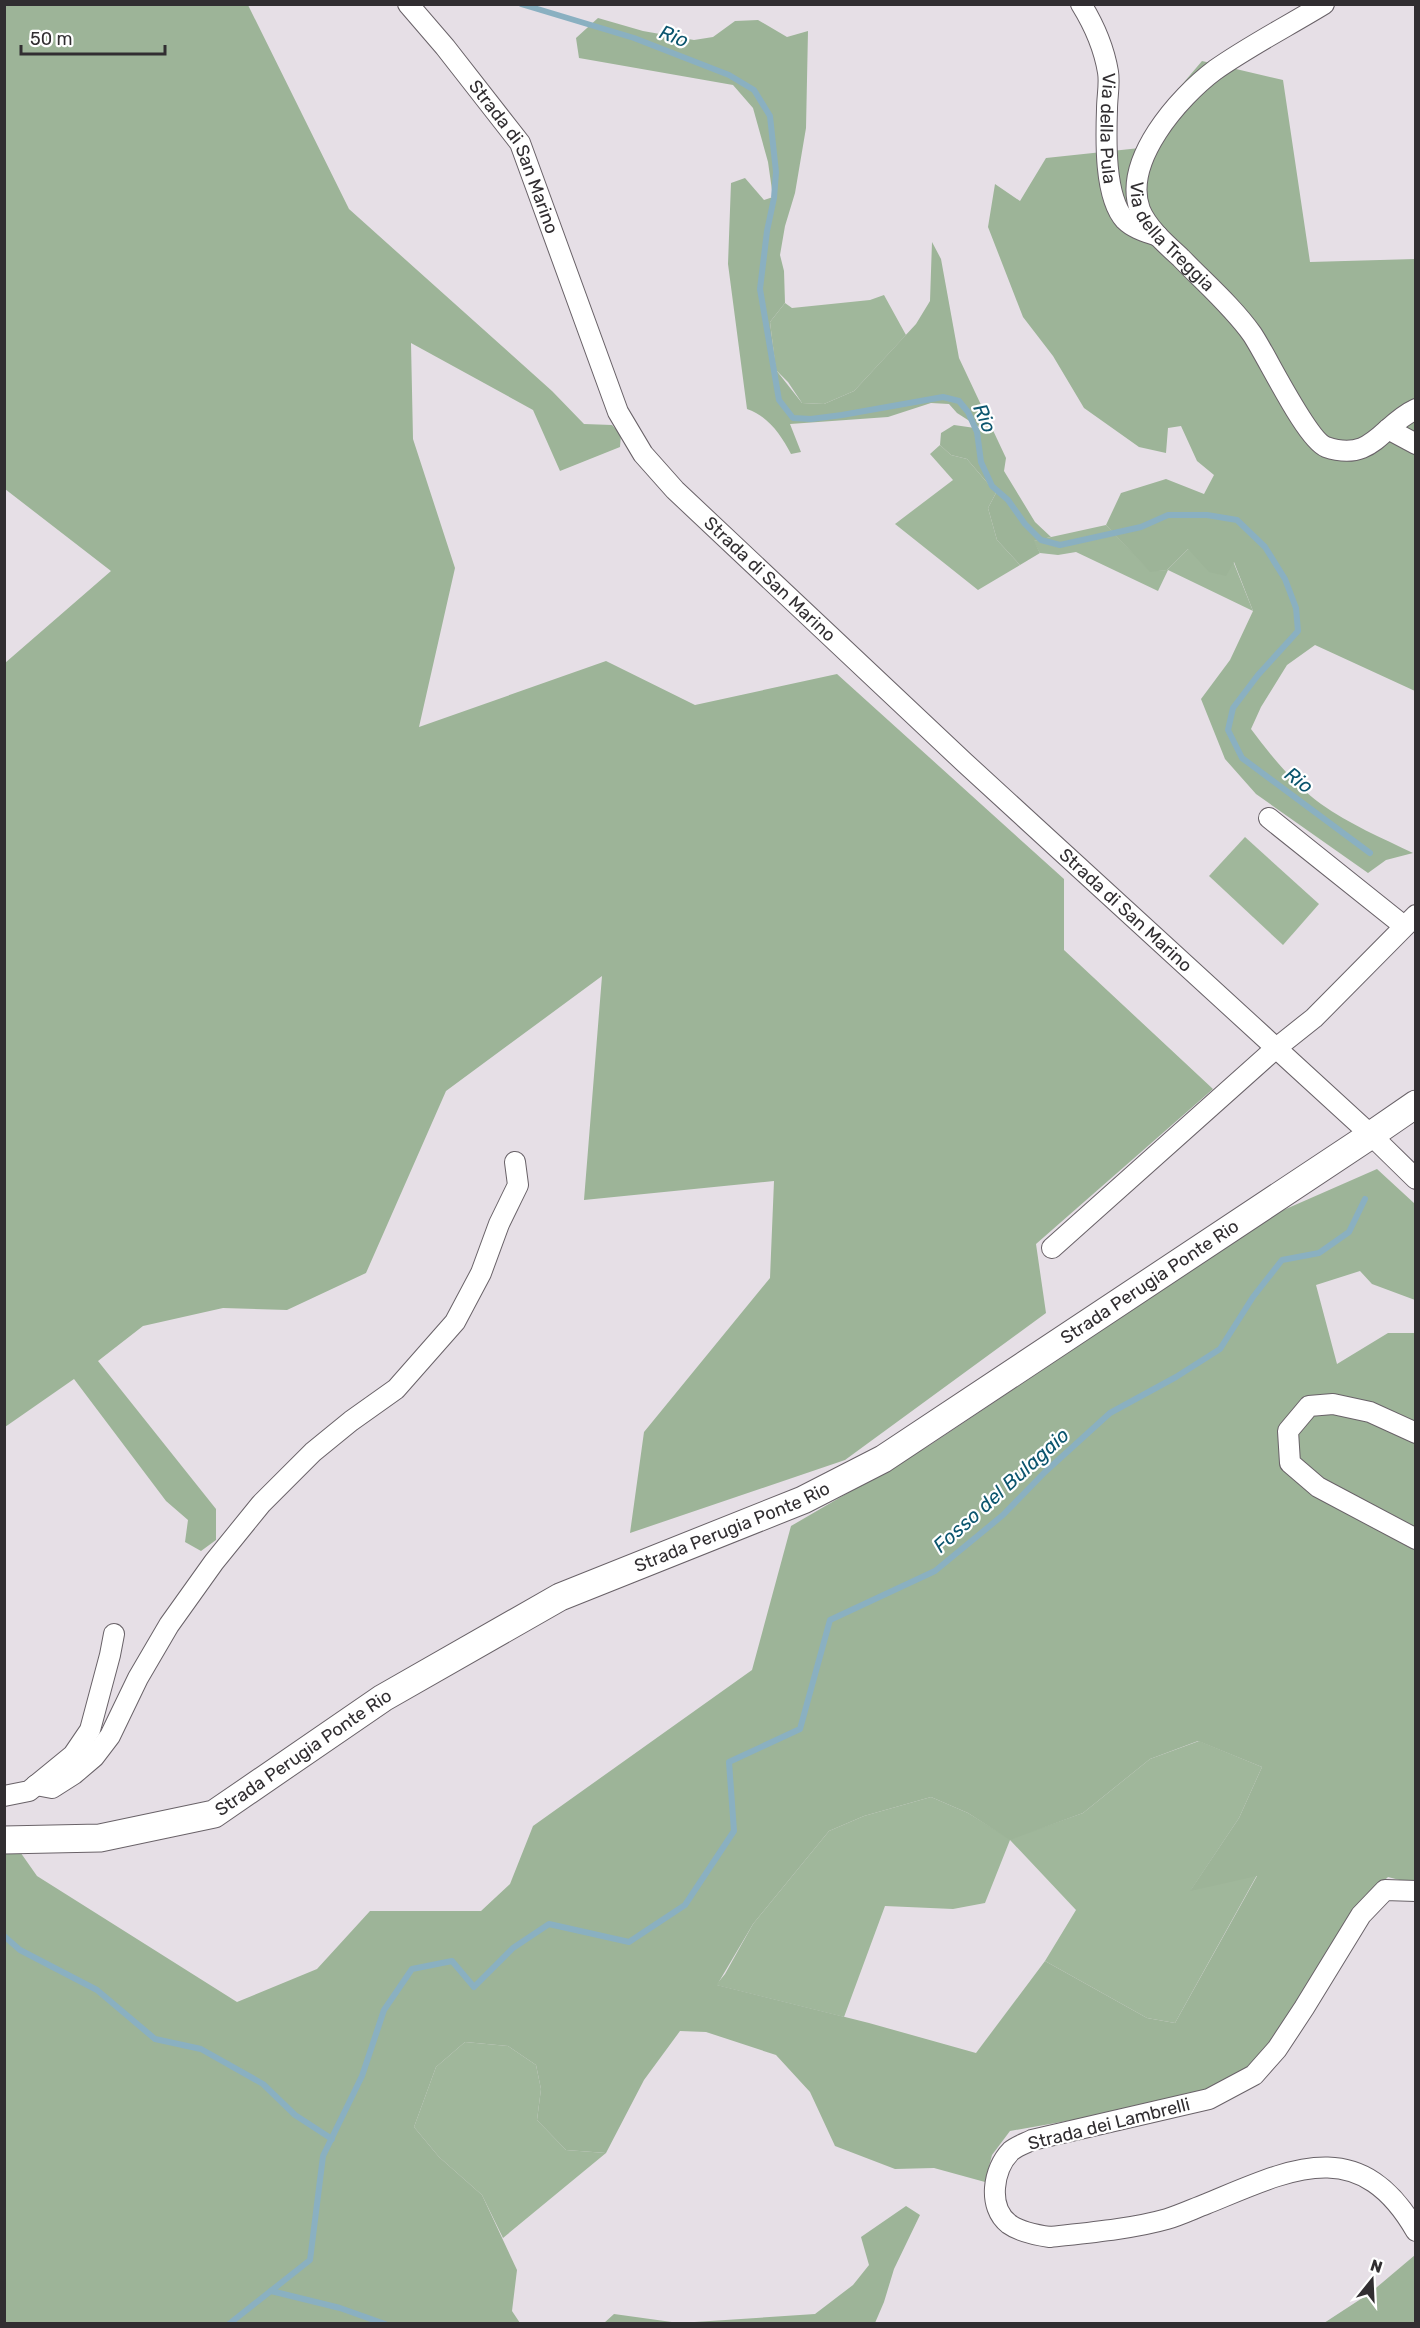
<svg xmlns="http://www.w3.org/2000/svg" width="1420" height="2328" viewBox="0 0 1420 2328" font-family="Rubik,sans-serif">
  <style>
    .green { fill: #a0b79b }
    .forest { fill: #9db498; fill-rule: evenodd }
    .lines { fill: none; stroke-linecap: round; stroke-linejoin: round }
    .stream { stroke: #8ab0c1; stroke-width: 6 }
    .minor-casing { stroke: #696268; stroke-width: 22 }
    .secondary-casing { stroke: #696268; stroke-width: 29 }
    .minor { stroke: #fff; stroke-width: 20 }
    .secondary { stroke: #fff; stroke-width: 27 }
    .labels { text-anchor: middle; stroke-width: 4.5; stroke-linejoin: round; paint-order: stroke }
    .street-label { font-size: 18px; fill: #312e31; stroke: #fff }
    .water-label { font-size: 20px; font-style: italic; fill: #0b556e; stroke: #fff }
  </style>
  <rect width="100%" height="100%" fill="#e6dfe6"/>
  <g class="green">
    <polygon points="884,295 906,335 854,391 824,404 802,403 788,382 776,370 770,322 785,303 792,308 870,300"/>
    <polygon points="940,445 951,455 967,459 996,493 988,508 997,540 1020,565 978,590 895,524 953,480 930,454"/>
    <polygon points="1106,525 1150,571 1167,570 1188,549 1233,561 1253,611 1168,570 1158,591 1076,552 1058,555 1040,553 1033,541"/>
    <polygon points="1245,837 1319,904 1283,945 1209,876"/>
    <polygon points="1199,1741 1262,1767 1239,1818 1191,1890 1257,1875 1175,2023 1147,2018 1045,1961 1076,1910 1010,1840 985,1903 953,1909 885,1906 844,2017 716,1985 725,1974 753,1924 829,1831 864,1816 931,1797 968,1813 1010,1839 1083,1813 1150,1759"/>
    <polygon points="465,2042 508,2046 536,2065 541,2089 537,2120 566,2150 606,2153 503,2238 482,2195 439,2157 414,2127 436,2067"/>
  </g>
  <g class="forest">
    <polygon points="5,5 248,5 349,209 552,391 584,424 612,425 621,435 620,447 560,471 533,410 411,343 413,439 455,568 419,727 606,661 695,705 837,674 1064,879 1064,950 1213,1089 1036,1244 1046,1313 845,1460 630,1533 644,1432 770,1278 774,1181 584,1200 602,976 446,1091 366,1273 287,1310 223,1308 143,1326 98,1361 216,1509 216,1540 201,1551 185,1542 188,1520 166,1501 74,1379 5,1427 5,663 111,571 5,489"/>
    <path d="M598,18L643,31L694,40L713,37L735,21L758,20L787,37L808,31L806,128L795,193L785,226L780,255L784,271L785,303L770,322L776,370L802,403L824,404L854,391L916,324L930,301L932,242L941,259L959,358L1006,458L1004,471L1035,522L1051,537L1034,541L1040,553L1020,565L997,540L988,508L996,493L967,459L951,455L940,445L941,433L954,425L982,429L957,413L949,404L931,403L888,417L790,424L801,452L791,454C781,435 768,416 747,409L728,264L731,183L745,178L764,200L773,197L768,162L753,108L733,85L579,58L576,38Z"/>
    <path d="M1202,61L1283,80L1310,262L1415,259V691L1315,645L1287,665L1261,707L1251,729C1271,756 1294,784 1321,804C1349,824 1382,838 1413,853L1386,860L1368,873L1256,794L1225,759L1201,699L1230,660L1253,611L1234,562L1226,576L1209,572L1188,549L1167,570L1150,572L1106,525L1121,493L1166,479L1204,494L1214,475L1197,461L1181,426L1168,428L1166,453L1139,447L1084,408L1053,356L1023,317L988,227L995,184L1020,201L1046,158L1140,148L1157,114Z"/>
    <path d="M1377,1169L1415,1204V1300L1372,1284L1360,1271L1316,1285L1337,1364L1388,1333H1415V1884L1388,1877L1356,1908L1280,2033L1246,2076L1203,2097L1010,2131L992,2155L985,2182L934,2168L895,2169L835,2146L810,2092L776,2055L706,2032L680,2031L644,2080L606,2153L566,2150L537,2120L541,2089L536,2065L508,2046L465,2042L436,2067L414,2127L439,2157L482,2195L517,2270L512,2311L520,2323H5L4,1829L37,1876L237,2002L317,1969L370,1911H481L510,1884L533,1826L752,1670L791,1526L930,1445L1279,1212ZM1198,1741L1262,1767L1239,1818L1190,1891L1257,1876L1175,2023L1147,2018L1045,1961L976,2053L869,2023L717,1985L753,1924L829,1831L864,1816L931,1797L968,1813L1010,1840L1083,1813L1150,1759Z"/>
    <polygon points="906,2206 920,2215 894,2269 884,2302 875,2323 604,2323 614,2314 679,2323 815,2314 853,2285 869,2265 861,2237"/>
    <polygon points="1415,2255 1415,2323 1324,2323 1370,2293"/>
  </g>
  <g class="lines">
    <g class="stream">
      <polyline points="521,4 634,38 729,75 754,90 770,116 776,172 774,198 767,231 760,289 779,400 793,418 811,419 842,415 943,397 959,401 968,412 977,432 981,462 992,486 1008,500 1025,524 1041,540 1060,545 1141,527 1168,515 1207,515 1237,520 1265,547 1285,579 1296,608 1298,631 1258,675 1233,708 1228,730 1242,758 1370,853"/>
      <polyline points="4,1936 20,1950 97,1990 155,2039 201,2049 263,2084 295,2115 332,2139"/>
      <polyline points="271,2291 340,2308 385,2324"/>
      <polyline points="229,2324 310,2260 323,2156 362,2076 384,2010 412,1969 452,1961 474,1987 513,1948 549,1924 629,1942 685,1905 734,1831 729,1762 800,1729 830,1620 935,1571 1003,1515 1045,1472 1110,1413 1176,1377 1220,1349 1253,1297 1282,1260 1319,1253 1349,1232 1365,1199"/>
    </g>
    <defs>
      <g id="minor">
        <path id="s1" d="M408,4L445,47L520,143L618,412L643,454L675,490L965,763L1371,1135L1416,1179"/>
        <path id="s2" d="M1081,4C1094,25 1104,48 1108,72C1110,84 1107,97 1107,109C1106,138 1104,197 1125,220C1134,229 1147,232 1158,236"/>
        <path id="s3" d="M1324,4C1288,26 1249,46 1215,70C1179,97 1122,161 1140,210C1148,229 1167,245 1181,258C1205,283 1232,306 1252,334C1267,356 1306,439 1326,447C1373,463 1381,425 1416,409"/>
        <polyline points="1388,429 1416,444"/>
        <polyline points="1269,818 1404,926"/>
        <polyline points="1052,1248 1275,1049 1314,1018 1416,915"/>
        <polyline points="1416,1433 1370,1412 1333,1404 1309,1406 1288,1431 1290,1463 1318,1487 1416,1539"/>
        <polyline points="36,1785 52,1788 74,1774 94,1757 110,1736 138,1678 169,1625 214,1562 261,1504 313,1452 351,1421 396,1389 455,1322 481,1273 499,1224 518,1185 515,1162"/>
        <polyline points="4,1796 29,1791 73,1755 90,1730 110,1655 114,1634"/>
        <path d="M1416,1891L1385,1890L1361,1915L1304,2008L1277,2049L1254,2075L1209,2099L1032,2140C1026,2143 1017,2146 1011,2151C993,2169 987,2207 1009,2224C1020,2232 1036,2235 1050,2237C1086,2233 1132,2229 1167,2219C1180,2215 1193,2209 1206,2204C1289,2170 1359,2132 1416,2231"/>
      </g>
      <g id="secondary">
        <path id="s4" d="M4,1840L100,1838L214,1814L383,1698L560,1597L803,1500L883,1459L1371,1135L1416,1104"/>
      </g>
    </defs>
    <use href="#minor" class="minor-casing"/>
    <use href="#secondary" class="secondary-casing"/>
    <use href="#minor" class="minor"/>
    <use href="#secondary" class="secondary"/>
  </g>
  <g class="labels">
    <g class="street-label">
      <text dy="6" stroke="none"><textPath href="#s2" startOffset="130">Via della Pula</textPath></text>
      <text dy="6" stroke="none"><textPath href="#s1" startOffset="188">Strada di San Marino</textPath></text>
      <text dy="6" stroke="none"><textPath href="#s3" startOffset="334">Via della Treggia</textPath></text>
      <text dy="6" stroke="none"><textPath href="#s1" startOffset="692">Strada di San Marino</textPath></text>
      <text dy="6" stroke="none"><textPath href="#s1" startOffset="1178">Strada di San Marino</textPath></text>
      <text dy="6" stroke="none"><textPath href="#s4" startOffset="1293">Strada Perugia Ponte Rio</textPath></text>
      <text dy="6" stroke="none"><textPath href="#s4" startOffset="807">Strada Perugia Ponte Rio</textPath></text>
      <text dy="6" stroke="none"><textPath href="#s4" startOffset="321">Strada Perugia Ponte Rio</textPath></text>
      <text transform="translate(1109 2124) rotate(-14)" y="6">Strada dei Lambrelli</text>
    </g>
    <g class="water-label">
      <text transform="translate(674 36) rotate(21)" y="7">Rio</text>
      <text transform="translate(985 418) rotate(67)" y="7">Rio</text>
      <text transform="translate(1299 780) rotate(37)" y="7">Rio</text>
      <text transform="translate(1001 1490) rotate(-42)" y="7">Fosso del Bulagaio</text>
    </g>
  </g>
  <rect width="1420" height="2328" fill="none" stroke="#312e31" stroke-width="12"/>
  <g transform="translate(1372 2280) rotate(18)" stroke="#ffffff" stroke-width="4.5" paint-order="stroke">
  <path d="M0-4.5L10 22L0 15L-10 22Z" fill="#312e31"/>
  <text y="-9" font-size="16" font-weight="bold" text-anchor="middle" fill="#312e31">N</text>
  </g>
  <path d="M21 45v9h144v-9" fill="none" stroke="#312e31" stroke-width="3"/>
  <text x="30" y="45" font-size="18" fill="#312e31" stroke="#ffffff" stroke-width="4.5" paint-order="stroke">50 m</text>
</svg>
